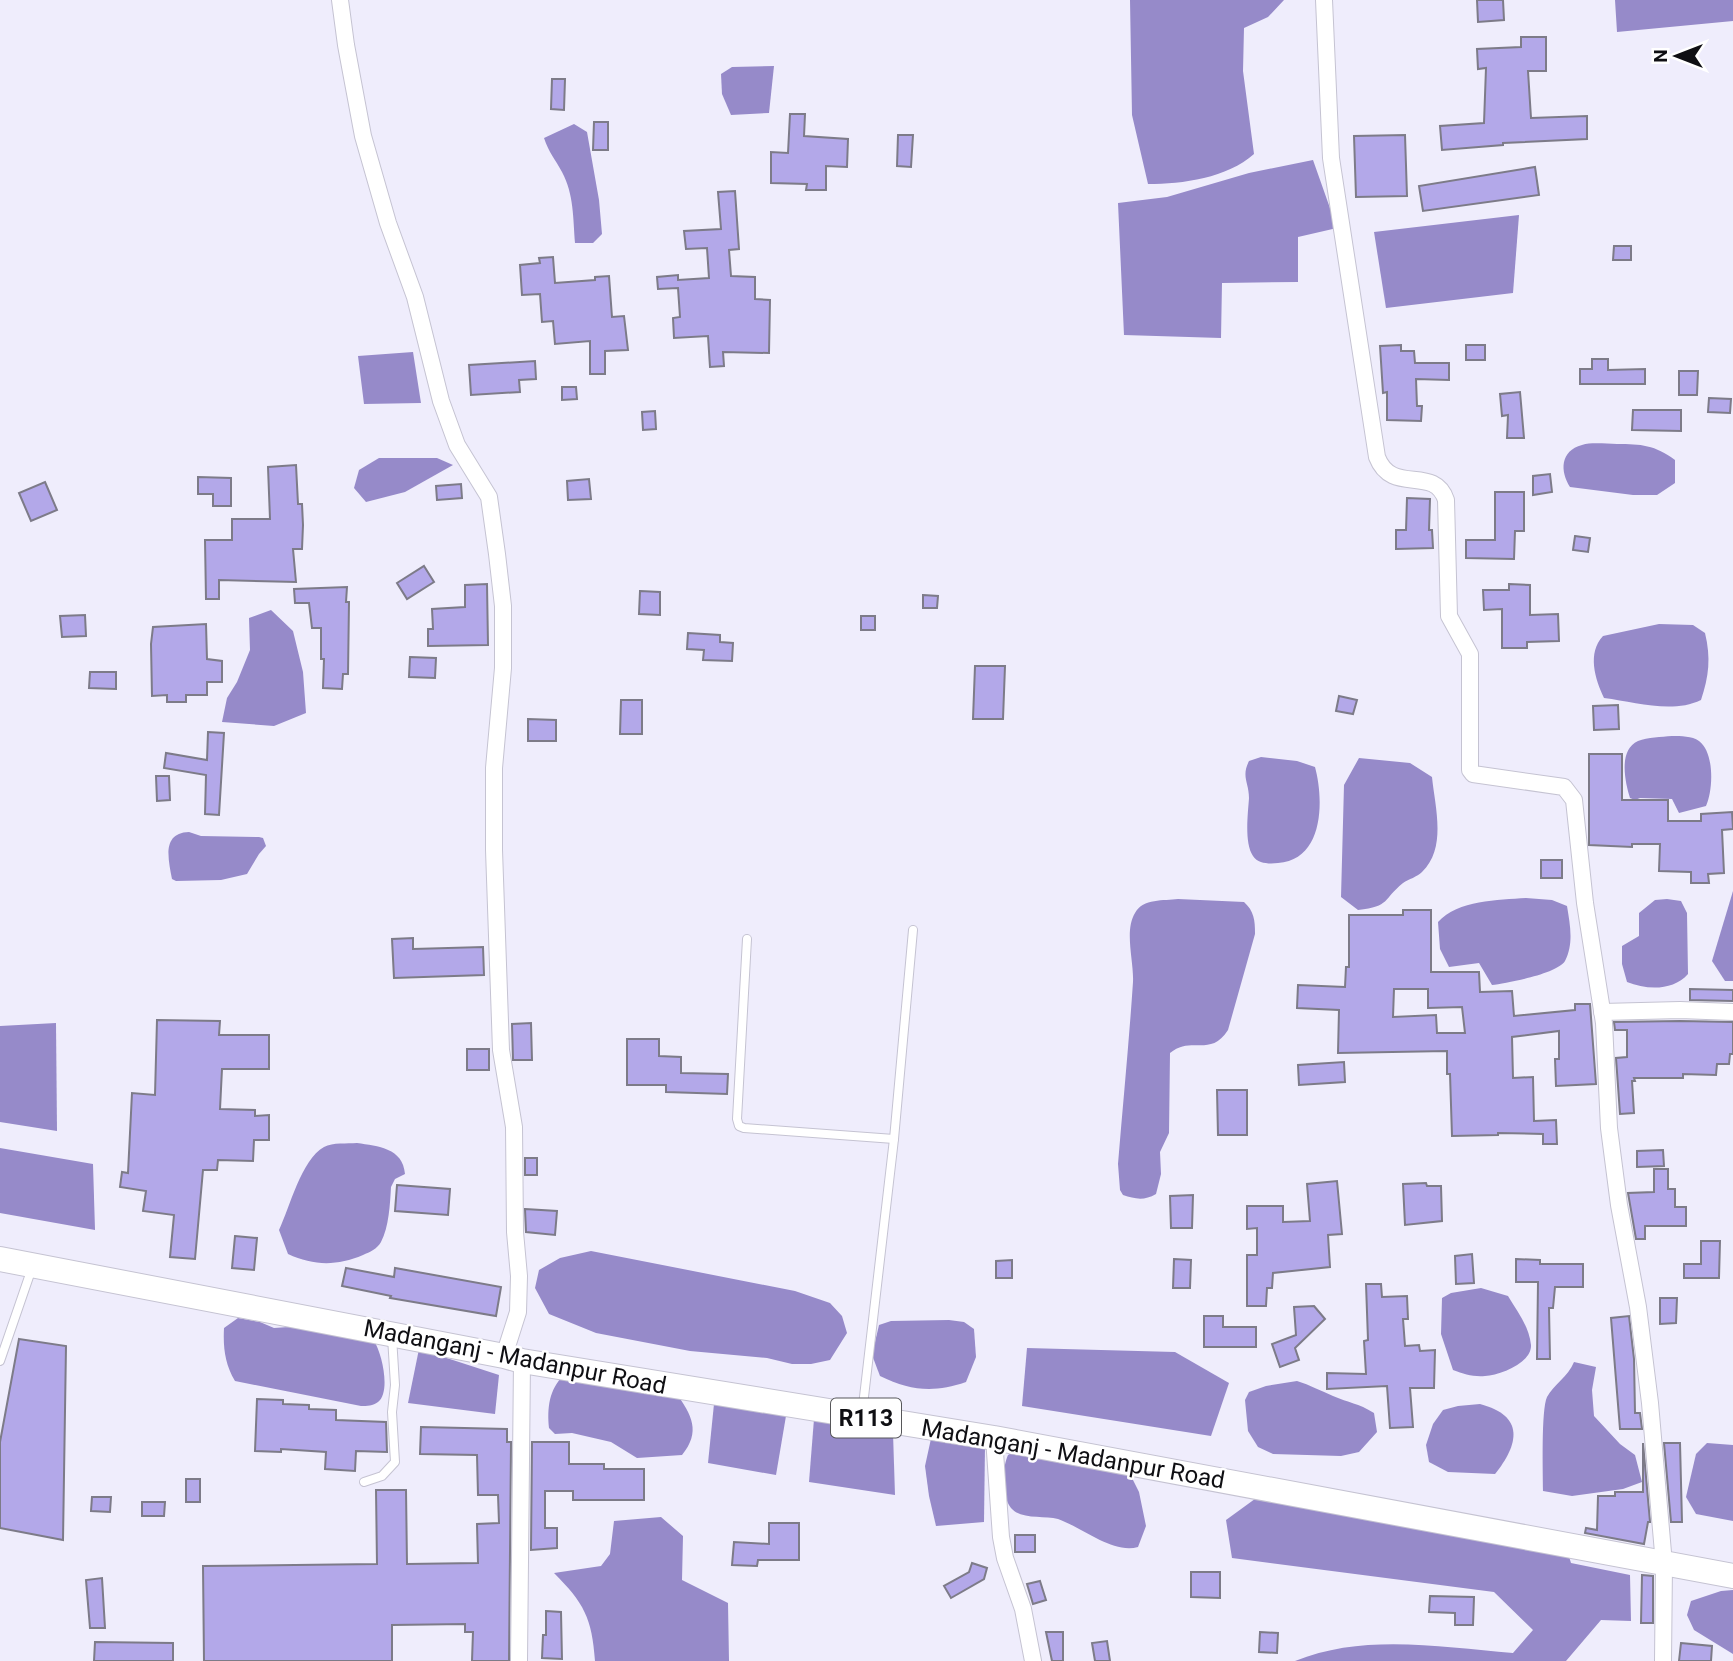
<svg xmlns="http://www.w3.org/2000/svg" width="1733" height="1661" viewBox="0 0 1733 1661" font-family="Roboto,sans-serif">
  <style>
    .water { fill: #968ac9 }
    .building { fill: #b3a8e9; stroke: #7d7b88; stroke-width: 2; fill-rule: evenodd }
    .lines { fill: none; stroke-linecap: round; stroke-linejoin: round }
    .lane-casing { stroke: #c5c3d2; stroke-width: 10 }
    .street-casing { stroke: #c5c3d2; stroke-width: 18 }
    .primary-casing { stroke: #c5c3d2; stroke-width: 26 }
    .lane { stroke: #fff; stroke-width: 8 }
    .street { stroke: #fff; stroke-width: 16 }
    .primary { stroke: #fff; stroke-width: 24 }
    .labels { text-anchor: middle; stroke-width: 5; stroke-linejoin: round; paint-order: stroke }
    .shield { fill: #fff; stroke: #57575a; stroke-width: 2 }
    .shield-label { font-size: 23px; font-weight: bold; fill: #0f0f13 }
    .street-label { font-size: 24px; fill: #0f0f13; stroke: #fff }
  </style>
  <rect width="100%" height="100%" fill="#efedfc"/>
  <g class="water">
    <path d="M1130,0H1284L1268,17L1244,28L1243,71L1254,154C1227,178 1183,184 1148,184L1132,115Z"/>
    <polygon points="1615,0 1733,0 1733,21 1617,32"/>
    <polygon points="774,66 769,113 731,115 722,94 721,74 732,67"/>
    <path d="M574,124L587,132L599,200L602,234L593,243H575C573,219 574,194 562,172C555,159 549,153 544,138Z"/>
    <polygon points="1313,160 1337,228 1298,237 1298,282 1222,283 1221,338 1124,335 1118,203 1167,197 1249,173"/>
    <polygon points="1519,215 1513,293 1386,308 1374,232"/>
    <polygon points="413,352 421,403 364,404 358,356"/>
    <path d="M1617,444C1641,444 1655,445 1675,460V483L1657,495H1633L1570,487C1560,471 1560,451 1582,445C1592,442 1606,444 1617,444Z"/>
    <polygon points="379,458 437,458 453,465 405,492 366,502 354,488 359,470"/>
    <polygon points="271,610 293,631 303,672 306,713 274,726 222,722 227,698 237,682 250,650 249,618"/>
    <path d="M1659,624L1693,625L1705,633C1711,658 1709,676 1701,700C1672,714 1635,702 1604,698C1595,679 1587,653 1603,636Z"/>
    <path d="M1672,736C1681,736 1692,736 1699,741C1715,753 1713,791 1706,806L1679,813L1672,799L1640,798L1635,800L1630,798C1625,782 1618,750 1638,741C1648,737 1661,737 1672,736Z"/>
    <path d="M1261,757L1297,761L1315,767C1324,800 1324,860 1278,863C1270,864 1258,864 1253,856C1244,843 1248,813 1249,798C1249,782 1241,777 1249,761Z"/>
    <path d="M1359,758L1410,763L1432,777C1435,807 1447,848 1422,872C1417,877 1409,879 1403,883C1382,900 1391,906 1358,910L1341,897L1344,785Z"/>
    <path d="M189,832L201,836L259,837L263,838L266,846L259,854L247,874L221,880L176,881L172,879C168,858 162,833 189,832Z"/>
    <polygon points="1733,891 1733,981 1725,981 1712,961"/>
    <path d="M1526,898L1552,900L1567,906C1570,924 1574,944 1565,961C1557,974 1507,983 1492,985L1479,963L1449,967L1440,949L1438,922C1458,900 1498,900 1526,898Z"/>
    <path d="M1178,899L1244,902C1254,911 1255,920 1255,934L1228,1030C1210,1058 1192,1035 1170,1053L1169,1133L1160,1152L1161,1174L1156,1194C1144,1201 1135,1199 1123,1195L1120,1190L1118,1164C1123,1103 1129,1042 1133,982C1134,961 1124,931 1135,913C1143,898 1164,901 1178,899Z"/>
    <path d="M1667,899L1681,901L1687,913L1688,974C1673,991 1647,990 1627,982L1622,964V946L1639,936V913L1655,900Z"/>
    <polygon points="56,1023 57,1131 0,1122 0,1026"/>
    <path d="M357,1143C378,1146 403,1148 405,1174L395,1179L391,1187C390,1204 389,1227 381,1242C377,1249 370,1252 363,1255C337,1266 314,1266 288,1254L279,1230C290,1207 301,1160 324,1147C333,1142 347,1144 357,1143Z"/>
    <polygon points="0,1148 93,1164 95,1230 0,1213"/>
    <polygon points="591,1251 795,1291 830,1303 842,1316 847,1333 830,1360 811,1364 792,1364 767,1358 690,1351 596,1333 549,1314 535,1288 539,1270 560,1258"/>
    <path d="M1481,1288L1508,1296C1517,1311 1529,1326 1531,1345C1532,1363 1500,1375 1485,1376C1473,1377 1464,1374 1453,1370L1441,1334L1442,1298L1451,1293Z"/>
    <path d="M238,1318L260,1322L274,1328L289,1327L338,1332L374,1341C382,1353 391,1392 378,1402C373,1406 367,1406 361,1406L235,1381C225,1364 223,1348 224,1328Z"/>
    <path d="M949,1320L964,1322L974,1329L976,1357L966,1382C934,1393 911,1391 880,1376L872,1355L879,1325L891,1321Z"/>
    <polygon points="1027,1348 1175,1352 1229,1383 1211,1436 1022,1406"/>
    <polygon points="419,1349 499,1375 495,1414 408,1403"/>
    <path d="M1574,1362L1596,1367L1592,1390L1594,1416L1620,1444L1635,1455L1642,1482L1623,1489L1572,1496L1543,1491C1543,1473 1541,1410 1547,1397C1554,1384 1568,1377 1574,1362Z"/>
    <path d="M564,1375L676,1393C692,1415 701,1432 682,1455L637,1458L611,1442L572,1433L555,1434L549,1428C547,1408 549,1389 564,1375Z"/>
    <path d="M1297,1381C1310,1385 1321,1391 1333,1396C1349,1403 1358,1403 1374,1413L1377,1432L1359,1452L1341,1456L1273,1454L1258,1447L1248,1431L1245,1400L1249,1392L1266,1386Z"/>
    <polygon points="714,1404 787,1410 776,1475 708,1463"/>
    <path d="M1480,1404C1525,1416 1519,1444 1495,1474L1448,1472L1429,1462L1426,1445L1433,1424L1443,1410L1458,1406Z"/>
    <polygon points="814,1419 893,1433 895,1495 809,1482"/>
    <polygon points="932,1434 985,1445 984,1522 936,1526 929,1496 925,1466"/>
    <polygon points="1707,1443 1733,1445 1733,1521 1696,1514 1686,1497 1696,1454"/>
    <path d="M1015,1451L1129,1472L1139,1492L1146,1526L1138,1547C1113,1554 1083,1528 1058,1519C1044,1515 1021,1520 1011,1508C1001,1495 1002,1469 1008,1455Z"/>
    <path d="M1259,1496L1567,1550L1571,1563L1630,1575L1631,1621L1601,1620L1566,1661H1295C1363,1633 1441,1647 1513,1653L1533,1630L1494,1592L1232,1558L1226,1520Z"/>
    <path d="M661,1517L683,1536L682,1580L728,1603L729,1661H595C592,1618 584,1603 554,1573L601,1566L610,1554L614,1521Z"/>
    <polygon points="1733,1590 1733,1654 1694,1630 1687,1615 1691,1601 1721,1591"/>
  </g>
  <g class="building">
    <polygon points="1477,0 1503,0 1504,20 1478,22"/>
    <polygon points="1521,37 1546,37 1546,71 1528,71 1531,118 1587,116 1587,139 1503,143 1503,145 1442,150 1440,126 1484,123 1486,68 1478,69 1477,49 1521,47"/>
    <polygon points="552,79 565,79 564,110 551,109"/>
    <polygon points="790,114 805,114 804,136 848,139 847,167 826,166 826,190 806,190 807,184 771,183 771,152 788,153"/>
    <polygon points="594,122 608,122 608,150 593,150"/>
    <polygon points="898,135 913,135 911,167 897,166"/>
    <polygon points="1405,135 1407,196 1356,197 1354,136"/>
    <polygon points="1535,167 1539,195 1423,211 1419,186"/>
    <polygon points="735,191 739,249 729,250 731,276 755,277 755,299 770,300 769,353 723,352 724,366 710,367 708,336 674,338 673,318 680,317 678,288 658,289 657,277 678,275 678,280 709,278 707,248 686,249 684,231 721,229 718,192"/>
    <polygon points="1614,246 1631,246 1631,260 1613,260"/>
    <polygon points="553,257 555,283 595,280 595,277 609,276 612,317 624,316 628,350 605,351 605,374 590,374 590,341 555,344 553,321 542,322 540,294 522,295 520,265 540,263 539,258"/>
    <polygon points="1401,345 1401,351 1414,351 1415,363 1449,363 1449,380 1416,379 1417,406 1422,406 1421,421 1387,420 1387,392 1383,393 1380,346"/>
    <rect x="1466" y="345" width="19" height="15"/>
    <polygon points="1592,359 1608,359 1608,370 1645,369 1645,384 1580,384 1580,369 1592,369"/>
    <polygon points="535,361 536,379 519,380 520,392 471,395 469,365"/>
    <polygon points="1679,371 1698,371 1697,395 1679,395"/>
    <polygon points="562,387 576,387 577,399 562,400"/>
    <polygon points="1520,392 1524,438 1507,438 1508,415 1502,416 1500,394"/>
    <polygon points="1709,398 1731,399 1730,413 1708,412"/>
    <polygon points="1633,410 1681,410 1681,431 1632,430"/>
    <polygon points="655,411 656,429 643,430 642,412"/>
    <polygon points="296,465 298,504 302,504 303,525 302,549 293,549 296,582 219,580 219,599 206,599 205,540 232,540 232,519 270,519 268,467"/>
    <polygon points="1550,474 1552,492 1533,495 1533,476"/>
    <polygon points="198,477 231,478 231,506 213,506 213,494 198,494"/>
    <polygon points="589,479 591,499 568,500 567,481"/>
    <polygon points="45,482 57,510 31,521 19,493"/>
    <polygon points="461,484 462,498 437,500 436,486"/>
    <polygon points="1495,492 1524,492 1524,531 1515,531 1514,559 1466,558 1466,540 1495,540"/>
    <polygon points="1407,498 1430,499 1429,530 1432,530 1433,548 1396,549 1396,530 1406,530"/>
    <polygon points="1575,536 1590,538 1588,552 1573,550"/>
    <polygon points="424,566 434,582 407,599 397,583"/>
    <polygon points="487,584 488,645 428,646 428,629 433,629 432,609 465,607 465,585"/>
    <polygon points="1509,584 1530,585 1530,615 1558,614 1559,641 1527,642 1527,648 1502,648 1502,609 1484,610 1483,590 1509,590"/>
    <polygon points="347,587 346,602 349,602 348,674 343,674 342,689 323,688 324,659 321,659 321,628 312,628 309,603 295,603 294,589"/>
    <polygon points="640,591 660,592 660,615 639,614"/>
    <polygon points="923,595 938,596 937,608 923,608"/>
    <polygon points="85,615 86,636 62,637 60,616"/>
    <rect x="861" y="616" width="14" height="14"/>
    <polygon points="206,624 207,659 222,661 222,682 207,682 207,695 186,695 186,702 167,702 167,695 152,696 151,644 153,627"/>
    <polygon points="688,633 720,635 720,642 733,643 732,661 703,660 704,650 687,649"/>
    <polygon points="410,657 436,658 435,678 409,677"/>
    <polygon points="975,666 1005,666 1003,719 973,719"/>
    <polygon points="90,672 116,672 116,689 89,688"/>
    <polygon points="1339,696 1357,700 1353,714 1336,711"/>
    <polygon points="621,700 642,700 642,734 620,734"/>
    <polygon points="1618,705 1619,729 1594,730 1593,706"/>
    <polygon points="528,719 556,720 556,741 528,741"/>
    <polygon points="208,732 224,733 219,815 205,814 206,775 164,768 166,753 207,760"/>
    <polygon points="1589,754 1622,754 1622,800 1668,800 1668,821 1701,821 1701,814 1732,812 1733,829 1722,830 1724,873 1708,874 1709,883 1691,883 1691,872 1659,871 1660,844 1632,844 1632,847 1589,845"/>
    <polygon points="156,776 169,776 170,800 157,801"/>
    <rect x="1541" y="860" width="21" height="18"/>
    <path d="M1403,910H1431V972H1479L1480,992L1512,991L1514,1016L1575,1010V1004H1590L1596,1084L1556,1086L1555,1059H1559V1031L1512,1037L1513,1078L1533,1077L1534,1121L1556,1120L1557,1144H1543V1134L1498,1133V1135L1452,1136L1450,1074H1447V1051L1338,1053L1339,1010L1297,1008L1298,985L1345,987L1346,967H1349V915H1403ZM1394,989H1428V1008L1462,1007L1465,1033H1437L1436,1015L1393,1017Z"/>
    <polygon points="413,938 413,949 483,947 484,975 394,978 392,939"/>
    <polygon points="1690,989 1733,990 1733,1001 1690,1000"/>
    <polygon points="157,1020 220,1021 219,1035 269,1035 269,1069 222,1069 220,1109 255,1110 255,1116 269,1115 269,1140 254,1140 253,1161 218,1160 217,1170 203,1170 195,1259 170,1257 174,1215 143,1211 146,1191 120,1187 122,1172 128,1173 132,1093 155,1095"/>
    <polygon points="1680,1021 1733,1022 1733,1054 1730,1054 1729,1064 1717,1064 1716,1075 1683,1074 1683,1078 1634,1078 1635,1081 1632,1081 1634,1113 1620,1114 1616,1058 1627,1057 1627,1030 1615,1030 1614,1022"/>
    <polygon points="531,1023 532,1060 513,1060 512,1024"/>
    <polygon points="627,1039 659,1039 659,1056 681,1057 681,1073 728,1074 727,1094 666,1092 666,1085 627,1085"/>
    <rect x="467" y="1049" width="22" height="21"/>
    <polygon points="1344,1062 1345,1082 1299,1085 1298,1065"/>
    <polygon points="1217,1090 1247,1090 1247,1135 1218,1135"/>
    <polygon points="1663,1150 1664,1166 1637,1167 1637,1151"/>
    <rect x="525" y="1158" width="12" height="17"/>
    <polygon points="1654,1169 1668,1169 1668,1189 1675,1189 1675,1207 1686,1207 1686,1226 1645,1226 1645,1239 1636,1239 1628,1193 1654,1192"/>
    <polygon points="1337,1181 1342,1234 1328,1235 1330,1267 1273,1273 1272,1288 1267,1288 1266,1306 1247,1306 1247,1255 1257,1255 1257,1228 1247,1229 1247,1206 1283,1206 1283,1222 1310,1221 1307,1184"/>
    <polygon points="1426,1183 1427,1186 1441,1186 1442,1221 1405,1225 1403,1184"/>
    <polygon points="397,1185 450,1189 448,1215 395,1211"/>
    <polygon points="1193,1195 1192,1228 1171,1228 1170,1196"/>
    <polygon points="525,1209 557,1211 555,1235 526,1232"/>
    <polygon points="235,1236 257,1238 254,1270 232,1268"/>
    <polygon points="1701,1241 1720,1241 1719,1278 1684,1278 1684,1264 1701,1264"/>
    <polygon points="1472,1254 1474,1283 1456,1284 1455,1256"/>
    <polygon points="1174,1259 1191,1260 1190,1288 1173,1288"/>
    <polygon points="1516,1259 1540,1260 1540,1264 1583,1264 1583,1287 1555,1287 1553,1308 1549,1308 1550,1359 1537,1359 1538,1282 1516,1282"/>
    <polygon points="1012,1260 1012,1278 996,1278 996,1261"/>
    <polygon points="346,1268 394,1277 395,1268 501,1287 496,1316 390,1298 391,1296 342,1286"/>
    <polygon points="1366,1284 1381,1284 1382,1297 1407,1296 1408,1319 1403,1319 1405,1346 1419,1345 1420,1351 1435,1350 1434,1388 1410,1388 1413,1427 1390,1428 1387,1386 1327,1389 1327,1373 1366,1374 1364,1341 1368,1340"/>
    <polygon points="1660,1298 1677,1298 1676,1323 1660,1324"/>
    <polygon points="1314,1306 1325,1319 1295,1348 1299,1360 1280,1367 1272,1344 1296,1335 1294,1307"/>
    <polygon points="1204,1316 1223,1316 1223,1327 1256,1327 1256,1347 1204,1347"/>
    <polygon points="1629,1316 1634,1359 1635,1413 1640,1413 1642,1429 1620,1429 1611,1318"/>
    <polygon points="19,1339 66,1346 63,1540 0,1528 0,1442"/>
    <polygon points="257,1399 283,1400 283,1404 309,1405 309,1409 336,1410 336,1420 386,1422 387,1452 356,1451 355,1471 325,1469 326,1452 281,1449 281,1452 255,1451"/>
    <polygon points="421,1427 507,1429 507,1442 511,1442 509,1661 472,1661 473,1632 465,1632 465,1624 392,1625 392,1661 204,1661 203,1566 377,1564 376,1490 406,1490 407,1564 478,1563 477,1524 499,1523 498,1495 478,1495 477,1455 420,1454"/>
    <polygon points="532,1442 569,1442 569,1464 604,1464 604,1469 644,1469 644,1500 573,1500 573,1491 545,1491 545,1528 557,1528 557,1548 531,1550"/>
    <polygon points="1643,1443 1650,1522 1648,1522 1644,1544 1585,1533 1586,1528 1597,1530 1598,1496 1615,1496 1615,1492 1643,1492"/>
    <polygon points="1664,1443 1680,1443 1682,1522 1671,1522"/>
    <rect x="186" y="1479" width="14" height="23"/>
    <polygon points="92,1497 111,1497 110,1512 91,1511"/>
    <polygon points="142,1502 165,1502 164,1516 142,1516"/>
    <polygon points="769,1523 799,1523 799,1560 758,1560 757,1566 732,1565 734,1542 769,1544"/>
    <rect x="1015" y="1535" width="20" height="17"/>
    <polygon points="972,1563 987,1568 984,1579 951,1598 944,1586 969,1572"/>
    <polygon points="1191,1572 1220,1572 1220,1598 1191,1597"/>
    <polygon points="1642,1575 1653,1576 1653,1623 1641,1623"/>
    <polygon points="102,1578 105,1628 90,1628 86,1580"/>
    <polygon points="1040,1581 1046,1600 1033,1604 1027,1584"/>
    <polygon points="1430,1596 1474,1597 1473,1625 1455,1625 1455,1613 1429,1612"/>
    <polygon points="546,1611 561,1612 562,1659 542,1658 543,1635 546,1635"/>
    <polygon points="1046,1632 1063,1632 1063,1661 1052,1661"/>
    <polygon points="1260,1632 1278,1633 1277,1653 1259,1652"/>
    <polygon points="1107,1641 1110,1661 1095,1661 1092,1643"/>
    <polygon points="95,1642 173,1643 173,1661 94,1661"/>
    <polygon points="1681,1643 1712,1646 1711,1661 1679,1661"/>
  </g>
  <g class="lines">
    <defs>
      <g id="lane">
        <polyline points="747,939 737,1119 739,1126 744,1128 894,1139"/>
        <polyline points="0,1361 32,1268"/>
        <polyline points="862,1414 894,1139 913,930"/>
        <polyline points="364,1482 382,1476 395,1462 392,1412 395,1385 392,1337"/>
      </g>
      <g id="street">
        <polyline points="340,0 346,45 363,136 388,223 415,297 441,401 457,445 489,497 497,554 503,606 503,668 494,768 494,850 501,1050 514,1127 515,1232 519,1276 518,1312 504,1356"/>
        <path d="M1324,0L1331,158L1377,457C1392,496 1434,464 1446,500L1449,616L1470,654V770L1473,774L1564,787L1574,800L1585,903L1604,1023L1609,1128L1619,1205L1638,1307L1650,1403L1664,1564L1663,1661"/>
        <polyline points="1602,1012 1680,1010 1733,1012"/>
        <polyline points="994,1438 1001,1537 1005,1558 1023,1609 1033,1661"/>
        <polyline points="519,1661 522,1361"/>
      </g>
      <polyline id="primary" points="0,1259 504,1356 522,1361 994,1438 1733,1576"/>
    </defs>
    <use href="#lane" class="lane-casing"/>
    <use href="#street" class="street-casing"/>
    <use href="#primary" class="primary-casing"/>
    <use href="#lane" class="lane"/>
    <use href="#street" class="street"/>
    <use href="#primary" class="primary"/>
  </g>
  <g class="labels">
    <rect class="shield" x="831" y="1398.5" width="70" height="39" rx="5"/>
    <g class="shield-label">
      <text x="866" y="1426">R113</text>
    </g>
    <g class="street-label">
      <text transform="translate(515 1357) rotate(11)" y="8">Madanganj - Madanpur Road</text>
      <text transform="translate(1073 1454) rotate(10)" y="8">Madanganj - Madanpur Road</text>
    </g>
  </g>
  <g transform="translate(1677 56) rotate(270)" stroke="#ffffff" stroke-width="5" paint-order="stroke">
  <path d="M0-5L12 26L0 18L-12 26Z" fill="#0f0f13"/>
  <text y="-10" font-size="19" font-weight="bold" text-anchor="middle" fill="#0f0f13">N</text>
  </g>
</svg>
